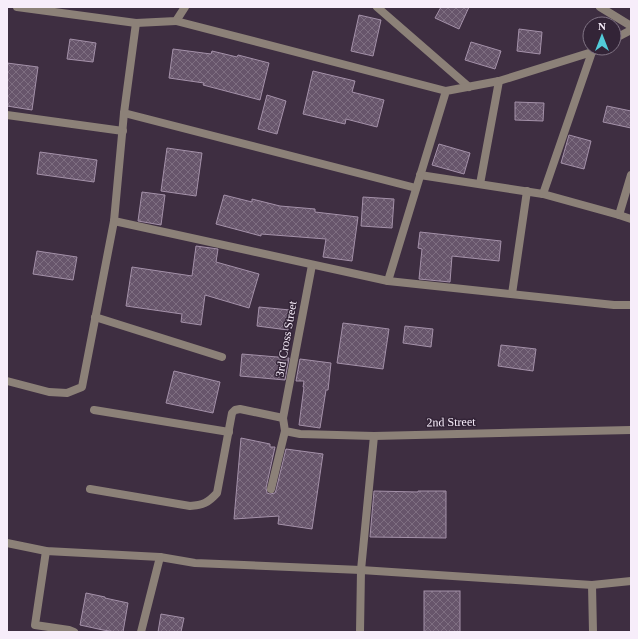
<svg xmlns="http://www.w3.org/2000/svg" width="638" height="639" viewBox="0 0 638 639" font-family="Georgia,serif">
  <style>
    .building { fill: url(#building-cross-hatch); stroke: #a491a9 }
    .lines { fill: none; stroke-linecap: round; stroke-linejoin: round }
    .minor { stroke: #8c8178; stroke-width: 8 }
    .tertiary { stroke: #8c8178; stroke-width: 8 }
    .labels { text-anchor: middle; stroke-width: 3; stroke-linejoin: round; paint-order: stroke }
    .street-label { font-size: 12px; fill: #f7edfa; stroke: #332437 }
  </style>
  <defs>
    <pattern id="building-cross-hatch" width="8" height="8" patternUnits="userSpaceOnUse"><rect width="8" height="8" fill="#67556b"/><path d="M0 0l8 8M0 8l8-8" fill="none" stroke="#7e6e81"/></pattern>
  </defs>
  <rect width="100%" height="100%" fill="#3e2e41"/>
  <g class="building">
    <polygon points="441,7 469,7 459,29 435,18"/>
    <polygon points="359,15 381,20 373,56 351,51"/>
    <polygon points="519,29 542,32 540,54 517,51"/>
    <polygon points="70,39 96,43 93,62 67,59"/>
    <polygon points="471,42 501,51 495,69 465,60"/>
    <polygon points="173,49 211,54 212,51 237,57 238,55 269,63 260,100 203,85 204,83 169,78"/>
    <polygon points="7,63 38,67 32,110 7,106"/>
    <polygon points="313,71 355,81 352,92 384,100 377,127 346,119 345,124 303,114"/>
    <polygon points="267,95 286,101 277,134 258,129"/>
    <polygon points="515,102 544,103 543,121 515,120"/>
    <polygon points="607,106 631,111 631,128 603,122"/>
    <polygon points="569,135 591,141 584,169 561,163"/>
    <polygon points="439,144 470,153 464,174 432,165"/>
    <polygon points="167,148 202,153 196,196 161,191"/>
    <polygon points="40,152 97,160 94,182 37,174"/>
    <polygon points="142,192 165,195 161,225 138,221"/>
    <polygon points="224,195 252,202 252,199 280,206 315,209 315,212 358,217 352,261 323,257 326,239 261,234 261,236 216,224"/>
    <polygon points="363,197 394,199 392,228 361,226"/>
    <polygon points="420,232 501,241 499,261 452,256 450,282 419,279 422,249 418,248"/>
    <polygon points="196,246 218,249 216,262 259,274 249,308 205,295 201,325 181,322 182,314 126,306 132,267 192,276"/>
    <polygon points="37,251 77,257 73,280 33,274"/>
    <polygon points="259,307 290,310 288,330 257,326"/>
    <polygon points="343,323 389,329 383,369 337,363"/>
    <polygon points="405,326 433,329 431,347 403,343"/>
    <polygon points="501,345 536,349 533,371 498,366"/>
    <polygon points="242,354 289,358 285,380 240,376"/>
    <polygon points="300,359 331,363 328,390 326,390 320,428 299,425 304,387 303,387 304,381 296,381"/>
    <polygon points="174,371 220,382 213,413 166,403"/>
    <polygon points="241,438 270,444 270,447 275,447 266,488 267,493 270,494 275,493 276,490 286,449 323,454 312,529 278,524 279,516 234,519"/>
    <polygon points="374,491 418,492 418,491 446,491 446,538 370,537"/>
    <rect x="424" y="591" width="36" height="41"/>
    <polygon points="86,593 105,597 105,598 128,603 123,632 116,632 103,630 80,625"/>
    <polygon points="161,614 184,618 181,632 158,632"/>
  </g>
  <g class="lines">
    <g class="minor">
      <polyline points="17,7 136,23 176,21 185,7"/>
      <polyline points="377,7 469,87"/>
      <polyline points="176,21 446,91"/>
      <polyline points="614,39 631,30"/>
      <polyline points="124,113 416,188"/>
      <polyline points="7,115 123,131"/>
      <polyline points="420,175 543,194 619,215"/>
      <polyline points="631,175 619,215 631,219"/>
      <polyline points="480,184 499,81"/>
      <polyline points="543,194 592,52"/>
      <polyline points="114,221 388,281 614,305 631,305"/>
      <polyline points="312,265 283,418 285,431 300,434 374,436 631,430"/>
      <polyline points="388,281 446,91 499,81 592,52 598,48"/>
      <polyline points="512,294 527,191"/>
      <polyline points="95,317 222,357"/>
      <polyline points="7,381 49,392 67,393 82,387 114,221 124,113 136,23"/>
      <polyline points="94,410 229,432"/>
      <path d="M90,489L190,506C203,505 208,503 217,493L232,413L235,410L240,409L283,418"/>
      <polyline points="271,489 285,431"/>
      <polyline points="7,543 46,551 160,557 195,563 361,570 592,585 631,581"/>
      <polyline points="46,551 35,625 69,630 74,632"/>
      <polyline points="592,585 593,632"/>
      <polyline points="141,632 160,557"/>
      <polyline points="360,632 361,570 374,436"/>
    </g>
    <polyline class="tertiary" points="600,7 631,26"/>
  </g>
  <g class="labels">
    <g class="street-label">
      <text transform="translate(286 339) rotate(-80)" y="4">3rd Cross Street</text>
      <text transform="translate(451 422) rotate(-1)" y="4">2nd Street</text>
    </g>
  </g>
  <rect width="638" height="639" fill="none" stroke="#f7edfa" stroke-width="16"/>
  <g transform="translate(602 36)"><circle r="19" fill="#332437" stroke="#817485"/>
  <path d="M0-3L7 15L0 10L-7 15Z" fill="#52cbd9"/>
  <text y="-6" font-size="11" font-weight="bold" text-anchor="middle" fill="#f7edfa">N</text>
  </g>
</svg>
